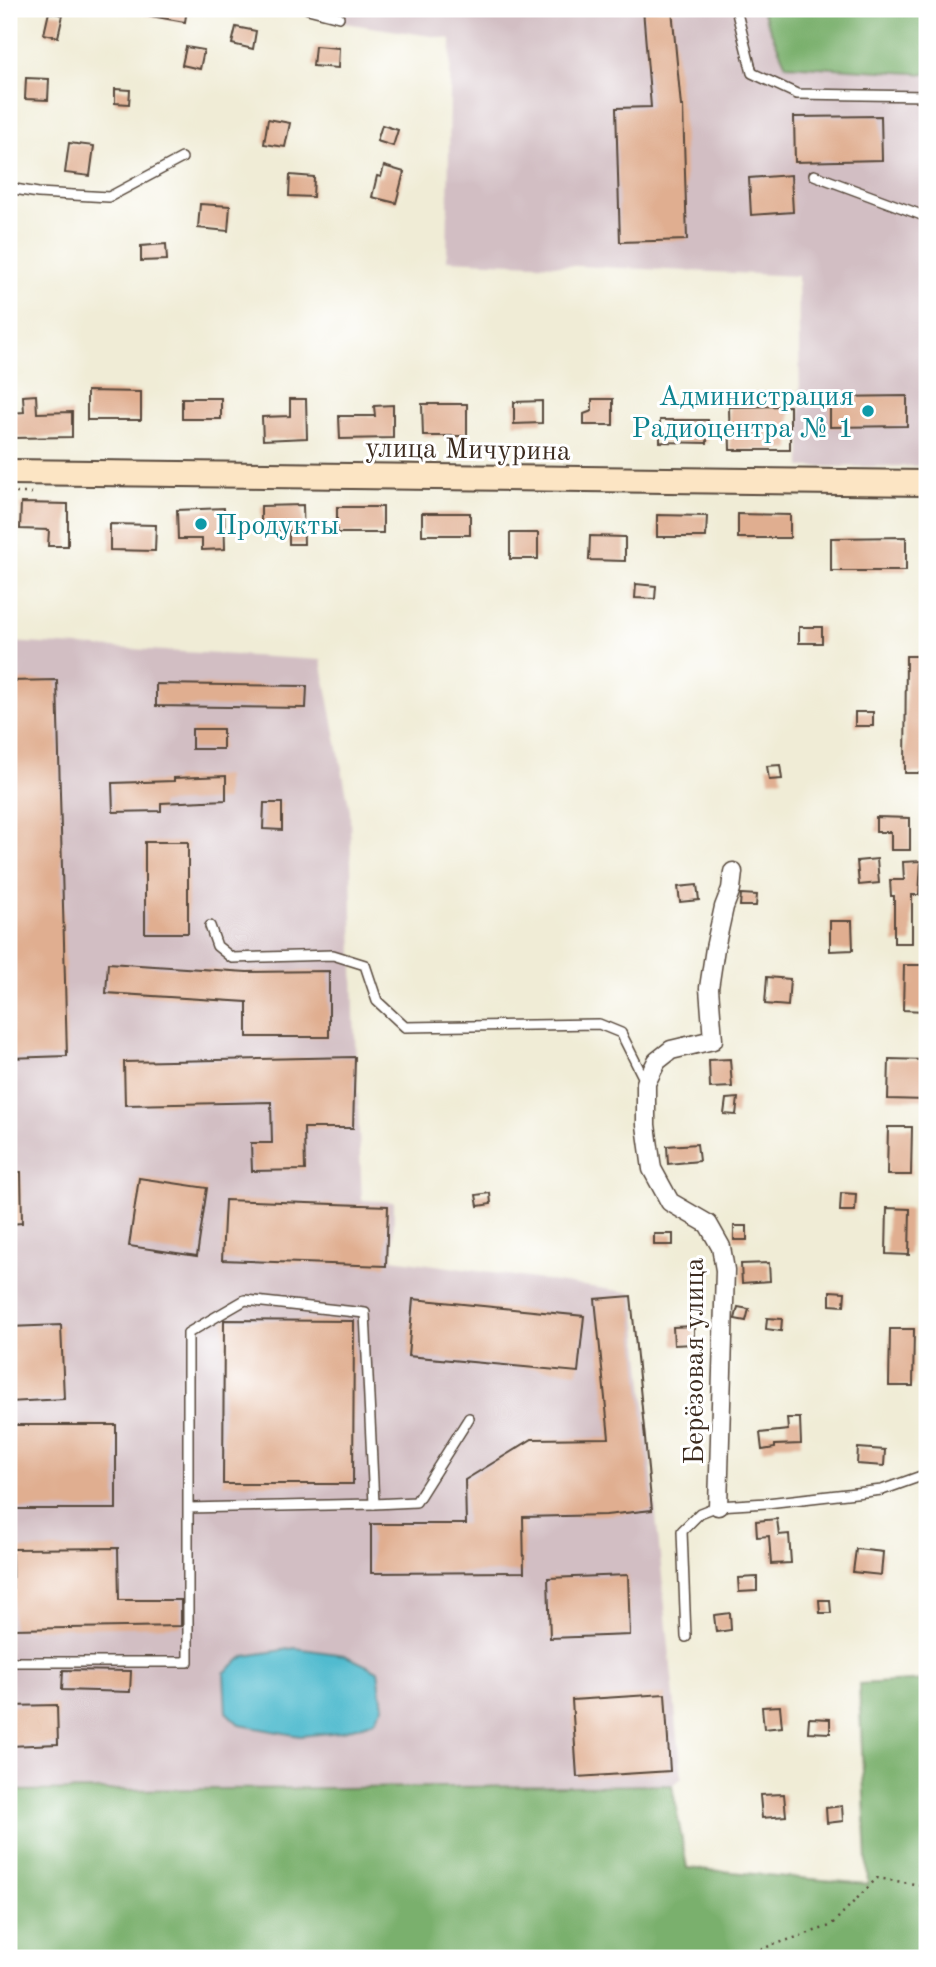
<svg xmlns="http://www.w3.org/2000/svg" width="936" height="1967" viewBox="0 0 936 1967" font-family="'Old Standard TT',serif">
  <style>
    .industrial { fill: #d2bec3 }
    .forest { fill: #7ab06d; stroke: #5a6d46; stroke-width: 2 }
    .water { fill: #51bbcf; stroke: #467276; stroke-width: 2 }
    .building { fill: #e0ae90 }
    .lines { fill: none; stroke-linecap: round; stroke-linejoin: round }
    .lane-casing { stroke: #56473a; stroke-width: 12 }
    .street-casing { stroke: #56473a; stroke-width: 21 }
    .secondary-casing { stroke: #56473a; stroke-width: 28 }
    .path { stroke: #56473a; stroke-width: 2.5; stroke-dasharray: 2 5; stroke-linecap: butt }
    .lane { stroke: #fff; stroke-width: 9 }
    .street { stroke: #fff; stroke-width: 18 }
    .secondary { stroke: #fce5c4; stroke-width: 24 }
    .culture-dot { fill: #0f9aa8; stroke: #fff; stroke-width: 2.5 }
    .labels { text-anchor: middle; stroke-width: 6; stroke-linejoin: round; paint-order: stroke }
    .culture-label { font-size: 28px; fill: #0d838f; stroke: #fff; text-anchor: end }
    .street-label { font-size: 28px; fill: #3b2a1e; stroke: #fff }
  </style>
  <rect width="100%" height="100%" fill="#fff"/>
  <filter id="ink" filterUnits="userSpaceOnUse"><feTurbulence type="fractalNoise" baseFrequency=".0143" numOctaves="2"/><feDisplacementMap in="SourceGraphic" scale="14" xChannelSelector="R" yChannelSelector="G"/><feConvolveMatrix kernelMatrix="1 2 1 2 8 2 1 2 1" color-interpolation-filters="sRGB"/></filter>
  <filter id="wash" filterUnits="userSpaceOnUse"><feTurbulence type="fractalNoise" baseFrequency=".00686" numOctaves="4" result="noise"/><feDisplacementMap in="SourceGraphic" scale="28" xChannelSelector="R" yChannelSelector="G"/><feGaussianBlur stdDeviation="1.57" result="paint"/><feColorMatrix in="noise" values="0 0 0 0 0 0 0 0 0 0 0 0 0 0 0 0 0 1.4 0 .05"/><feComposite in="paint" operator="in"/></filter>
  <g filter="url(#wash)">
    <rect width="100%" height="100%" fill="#f0ecd6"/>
    <g class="industrial">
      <polygon points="343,9 927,9 927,466 801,467 798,276 447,260 451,39 344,23"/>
      <polygon points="9,642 321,660 350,811 354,1014 362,1200 394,1202 393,1259 634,1293 682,1778 672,1785 9,1791"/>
    </g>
    <g class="forest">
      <polygon points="761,9 927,9 927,74 786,65"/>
      <polygon points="927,1680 927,1958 9,1958 9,1791 672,1785 687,1868 868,1884 859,1684"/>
    </g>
    <polygon class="water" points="295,1648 344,1655 378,1671 383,1707 375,1721 340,1732 300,1736 240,1725 226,1712 224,1673 245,1656"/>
    <g id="blocks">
      <g class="building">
        <polygon points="146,9 187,9 185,22 145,15"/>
        <polygon points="643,9 672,9 681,106 683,106 687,240 620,242 616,108 651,107"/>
        <polygon points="49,12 63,15 58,37 44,34"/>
        <polygon points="236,27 256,31 253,49 232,44"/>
        <polygon points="315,46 339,48 338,68 313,66"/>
        <polygon points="186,47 204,50 200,69 182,65"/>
        <polygon points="26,78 49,79 48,100 25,99"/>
        <polygon points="115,89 130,90 129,104 115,103"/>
        <polygon points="881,116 882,160 795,162 794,117"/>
        <polygon points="268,119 290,123 285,147 264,144"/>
        <polygon points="382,125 398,130 393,146 377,141"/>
        <polygon points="69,143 94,146 90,176 65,173"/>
        <polygon points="384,166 404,172 396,203 372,197 377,176 381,177"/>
        <polygon points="290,175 314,177 313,197 289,196"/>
        <polygon points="791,175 793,212 751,215 749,178"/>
        <polygon points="200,204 230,206 228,231 198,228"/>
        <polygon points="166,244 167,260 141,261 141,246"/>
        <polygon points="87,391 141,392 141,420 87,420"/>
        <polygon points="36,395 37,413 72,412 72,437 13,438 12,413 24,412 23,396"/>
        <polygon points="907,396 907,426 830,427 830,397"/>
        <rect x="182" y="398" width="39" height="21"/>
        <polygon points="290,399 306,399 307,438 263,440 262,417 290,416"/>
        <polygon points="592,399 613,399 613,425 584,425 584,414 592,411"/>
        <polygon points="542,401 542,423 514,424 514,402"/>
        <polygon points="422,404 467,404 467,436 423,436"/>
        <polygon points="393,405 393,438 340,439 339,416 375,416 374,406"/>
        <polygon points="790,406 790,450 730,450 729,407"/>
        <polygon points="660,420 708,420 707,443 660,442"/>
        <polygon points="21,503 68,504 68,546 48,546 49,530 20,529"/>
        <polygon points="303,505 304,544 289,544 289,531 261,531 261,506"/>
        <rect x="337" y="507" width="46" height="26"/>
        <polygon points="224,508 225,549 202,550 202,539 178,539 177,510"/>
        <rect x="422" y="513" width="48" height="22"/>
        <polygon points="738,514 790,515 790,538 738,538"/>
        <polygon points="657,515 707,516 706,537 657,537"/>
        <polygon points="110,524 156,525 155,551 110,550"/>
        <rect x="510" y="533" width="28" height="26"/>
        <polygon points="590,536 625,537 625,561 589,560"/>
        <polygon points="906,537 906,571 831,571 831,538"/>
        <polygon points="636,584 656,586 655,599 635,598"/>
        <rect x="799" y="627" width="23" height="16"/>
        <polygon points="906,656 927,656 927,773 905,773"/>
        <polygon points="57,680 67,1056 9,1058 9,681"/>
        <polygon points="156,684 307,686 306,708 156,706"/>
        <rect x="855" y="712" width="18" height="14"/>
        <rect x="192" y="729" width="31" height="20"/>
        <polygon points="780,765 782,779 769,780 767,766"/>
        <polygon points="226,776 226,800 161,803 161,811 113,812 112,783 174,781 174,778"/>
        <polygon points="264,803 282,803 282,830 263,829"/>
        <polygon points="876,817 910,818 910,850 891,850 891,832 876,832"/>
        <rect x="145" y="842" width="43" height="91"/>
        <polygon points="877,859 879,883 859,885 857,861"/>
        <polygon points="921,861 919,895 912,895 912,943 894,943 894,896 891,896 890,880 904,880 903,862"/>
        <polygon points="697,885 699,900 680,902 678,887"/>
        <polygon points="741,894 757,895 756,906 740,906"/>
        <polygon points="830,921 852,921 853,950 830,951"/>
        <polygon points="108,963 247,972 329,971 329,1037 247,1037 247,1002 106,993"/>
        <polygon points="904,965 927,965 925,1011 903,1010"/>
        <polygon points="767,977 790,979 788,1006 765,1004"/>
        <polygon points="355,1057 353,1128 304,1128 305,1170 252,1171 251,1143 272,1143 271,1102 125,1105 124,1062"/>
        <polygon points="730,1059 732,1087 710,1088 709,1060"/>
        <polygon points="889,1059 927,1060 927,1100 888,1099"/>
        <polygon points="738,1098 736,1115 724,1114 726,1099"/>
        <polygon points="888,1127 912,1127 911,1175 887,1175"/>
        <polygon points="697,1144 699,1161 668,1164 667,1146"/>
        <polygon points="9,1172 21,1172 22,1223 9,1224"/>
        <polygon points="139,1178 207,1188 197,1256 129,1246"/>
        <polygon points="490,1193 491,1204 478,1206 476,1195"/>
        <polygon points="841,1193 856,1194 855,1211 840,1211"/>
        <polygon points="225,1200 388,1206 386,1266 222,1260"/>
        <polygon points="887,1208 910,1209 909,1255 886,1254"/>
        <rect x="734" y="1226" width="13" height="14"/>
        <rect x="654" y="1234" width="19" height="11"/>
        <polygon points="769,1263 770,1281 742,1283 741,1264"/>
        <polygon points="830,1291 845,1292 844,1306 830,1305"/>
        <polygon points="631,1296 652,1510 606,1515 523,1517 524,1572 371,1573 371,1524 466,1524 465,1480 532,1439 609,1438 595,1299"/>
        <polygon points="413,1299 584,1316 578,1372 408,1356"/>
        <polygon points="738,1307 749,1309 746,1321 735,1319"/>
        <polygon points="767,1318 782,1319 781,1331 766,1329"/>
        <polygon points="224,1320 354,1321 353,1484 223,1484"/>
        <polygon points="61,1325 64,1399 9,1402 9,1327"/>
        <polygon points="694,1326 694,1344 674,1345 673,1327"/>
        <polygon points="890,1329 914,1329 913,1386 889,1386"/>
        <polygon points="787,1418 800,1418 801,1444 775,1445 775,1448 762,1450 760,1433 788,1430"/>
        <rect x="9" y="1425" width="107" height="84"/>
        <polygon points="858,1448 885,1450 884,1466 857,1464"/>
        <polygon points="777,1519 779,1535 789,1534 791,1563 771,1564 769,1536 757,1537 756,1521"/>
        <polygon points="118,1548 119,1600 181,1600 181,1626 13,1629 12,1549"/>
        <polygon points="856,1549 883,1552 881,1575 853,1572"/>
        <polygon points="628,1575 630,1635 550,1638 548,1578"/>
        <polygon points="757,1577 757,1591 739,1592 738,1578"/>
        <polygon points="819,1600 830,1600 831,1613 820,1613"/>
        <polygon points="730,1613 731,1630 716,1632 714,1615"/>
        <polygon points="63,1670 131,1671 130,1692 62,1690"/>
        <polygon points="665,1694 670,1771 577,1777 572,1700"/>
        <polygon points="57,1705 58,1744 9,1746 9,1706"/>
        <polygon points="780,1706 782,1727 764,1729 762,1707"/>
        <polygon points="809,1718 830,1719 830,1733 808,1732"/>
        <polygon points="784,1794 786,1816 762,1818 760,1795"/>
        <polygon points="842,1806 843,1821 827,1823 826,1808"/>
      </g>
    </g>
  </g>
  <g filter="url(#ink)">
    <use href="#blocks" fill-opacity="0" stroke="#56473a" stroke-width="2"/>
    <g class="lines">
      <defs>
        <g id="lane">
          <polyline points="308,9 339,17"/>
          <polyline points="736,9 752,73 797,94 927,96"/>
          <polyline points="814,175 927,217"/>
          <polyline points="9,188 38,193 109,197 182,158"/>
          <polyline points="210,926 217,946 232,958 333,955 365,965 377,1001 405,1027 599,1024 621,1033 645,1081"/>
          <polyline points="374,1504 416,1502 469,1418"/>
          <polyline points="686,1637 682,1531 700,1513 718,1506 767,1503 882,1490 927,1474"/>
          <polyline points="9,1662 188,1662 188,1333 245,1300 365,1313 374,1504 188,1508"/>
        </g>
        <polyline id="street" points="718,1506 725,1270 721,1247 708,1224 670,1202 652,1169 646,1125 646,1083 657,1061 671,1050 713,1040 709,988 715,948 724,907 731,889 733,872"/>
        <polyline id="secondary" points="9,472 927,483"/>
      </defs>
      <use href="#lane" class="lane-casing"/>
      <use href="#street" class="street-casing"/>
      <use href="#secondary" class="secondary-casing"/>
      <g class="path">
        <polyline points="9,493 33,493"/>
        <polyline points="734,1958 830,1926 877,1878 927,1886"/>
      </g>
      <use href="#lane" class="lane"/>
      <use href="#street" class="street"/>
      <use href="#secondary" class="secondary"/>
    </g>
  </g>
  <g class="culture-dot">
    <circle cx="868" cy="411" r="7"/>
    <circle cx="201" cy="524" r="7"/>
  </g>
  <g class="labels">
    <g class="culture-label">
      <text x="854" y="405">Администрация<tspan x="854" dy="32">Радиоцентра № 1</tspan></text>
      <text x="215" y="534" text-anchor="start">Продукты</text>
    </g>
    <g class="street-label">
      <text transform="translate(468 448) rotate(1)" y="10">улица Мичурина</text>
      <text transform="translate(693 1361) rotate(-90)" y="10">Берёзовая улица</text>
    </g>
  </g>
  <rect width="936" height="1967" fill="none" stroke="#fff" stroke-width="35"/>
</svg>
